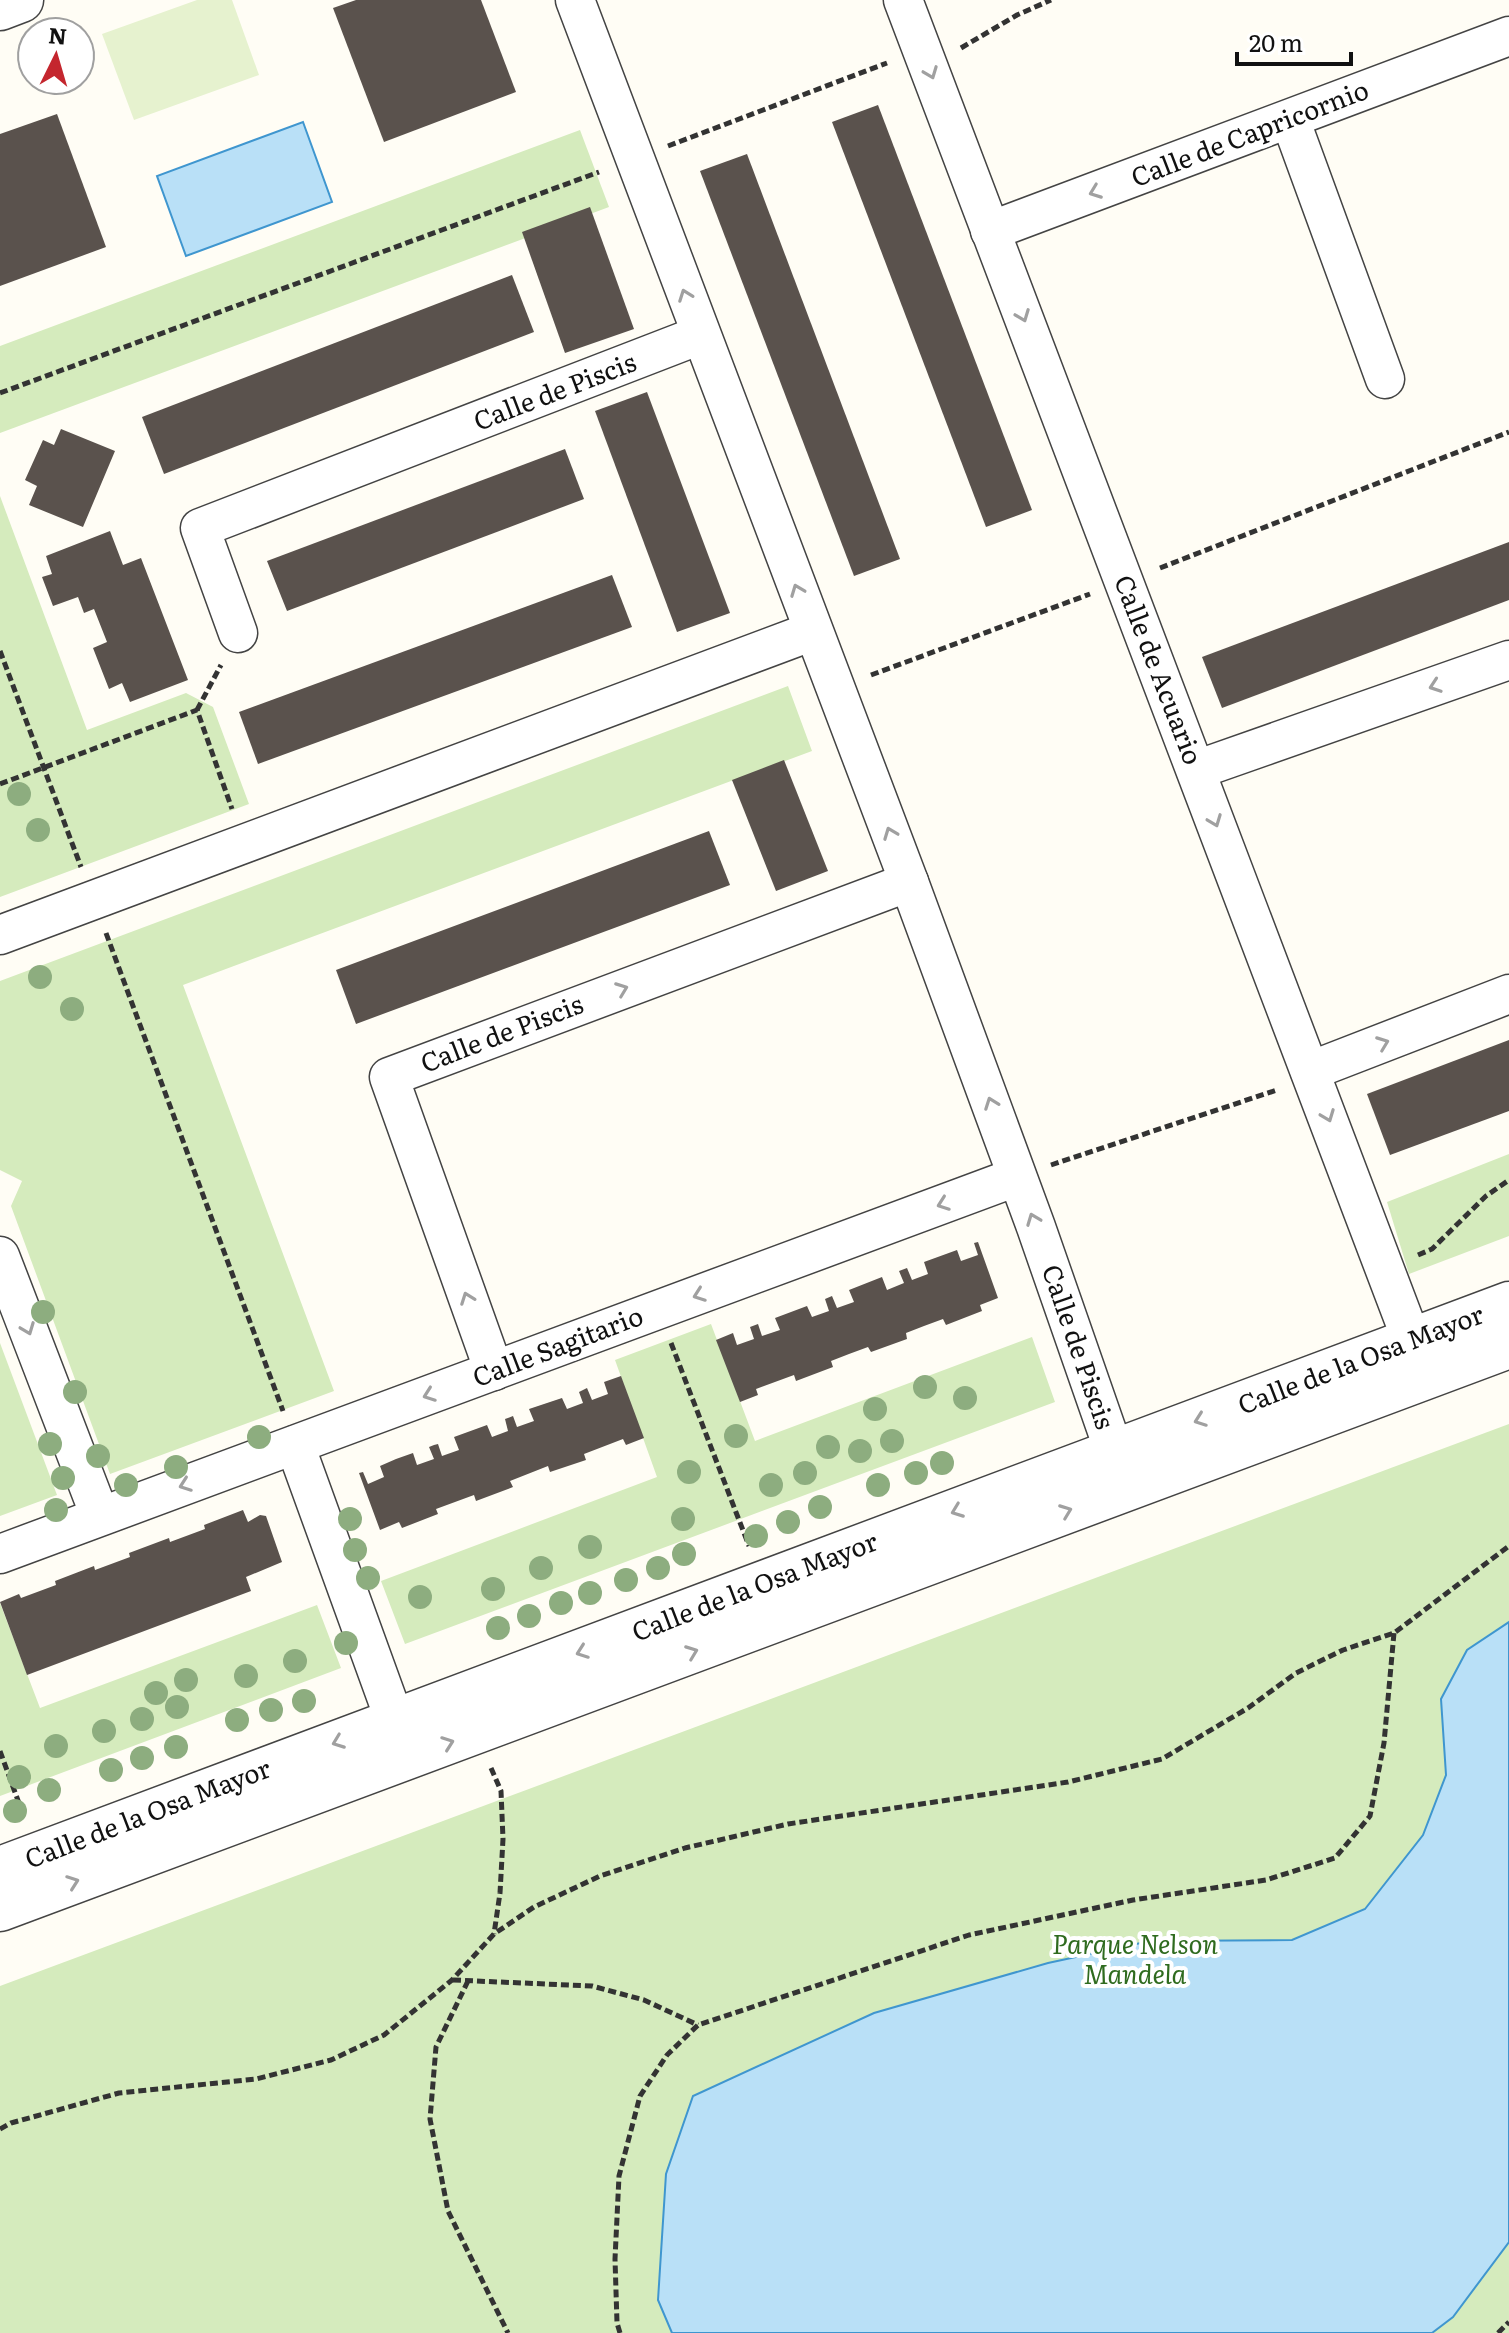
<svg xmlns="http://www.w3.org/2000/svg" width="1509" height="2333" viewBox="0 0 1509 2333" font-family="Literata,serif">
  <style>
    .green { fill: #d5ebbd }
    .pitch { fill: #e6f2cf }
    .water { fill: #b9e0f7; stroke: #3f96cf; stroke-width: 2 }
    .building { fill: #5a524d }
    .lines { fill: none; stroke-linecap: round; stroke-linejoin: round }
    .minor-casing { stroke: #444; stroke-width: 41 }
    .tertiary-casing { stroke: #444; stroke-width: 47 }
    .path { stroke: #333; stroke-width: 5; stroke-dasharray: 8 4; stroke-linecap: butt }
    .minor { stroke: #fff; stroke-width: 38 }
    .tertiary { stroke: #fff; stroke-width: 44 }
    .tree { fill: #8dad7f }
    .oneway { stroke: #a0a0a0 }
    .labels { text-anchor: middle; stroke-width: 8; stroke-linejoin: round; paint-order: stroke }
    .street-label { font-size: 26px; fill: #111; stroke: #fff }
    .park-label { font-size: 26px; font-style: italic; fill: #2f6b1f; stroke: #fff }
  </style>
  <rect width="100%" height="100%" fill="#fffdf5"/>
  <g class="green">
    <polygon points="580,130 609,207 0,433 0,346"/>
    <polygon points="0,496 87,730 186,693 213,707 249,804 0,897"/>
    <polygon points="788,686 812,751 183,985 334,1391 110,1474 11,1206 22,1181 0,1170 0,981"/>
    <polygon points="1509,1154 1509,1236 1409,1274 1387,1202"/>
    <polygon points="711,1324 755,1441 1032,1337 1055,1402 405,1644 381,1581 657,1477 615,1360"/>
    <polygon points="0,1343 57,1495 0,1516"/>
    <polygon points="1509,1424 1509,2333 0,2333 0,1986"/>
    <polygon points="0,1603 40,1708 317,1605 341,1668 0,1796"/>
  </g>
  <polygon class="pitch" points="197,0 232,0 259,75 134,120 102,34"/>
  <g class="water">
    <polygon points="303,122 332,202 186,256 157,176"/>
    <polygon points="1509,1622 1509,2242 1453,2317 1432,2333 672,2333 658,2300 666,2174 693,2096 874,2013 1048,1963 1150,1941 1292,1940 1365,1909 1423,1835 1446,1775 1441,1699 1467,1650"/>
  </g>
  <g class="building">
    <polygon points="356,0 481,0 516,92 384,142 333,8"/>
    <polygon points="878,105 1032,510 986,527 832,122"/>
    <polygon points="57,114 106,247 0,286 0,134"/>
    <polygon points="747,154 900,559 854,576 700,171"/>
    <polygon points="590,207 634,329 565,353 522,232"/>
    <polygon points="512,275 534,332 164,474 142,417"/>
    <polygon points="647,392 730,613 677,632 595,411"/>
    <polygon points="61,429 115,451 83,527 29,505 37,486 25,480 43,440 54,445"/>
    <polygon points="565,449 584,499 287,611 267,561"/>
    <polygon points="110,531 123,565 141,558 188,680 130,702 122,683 109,689 93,648 107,642 94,609 84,613 78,597 53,606 42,577 52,574 46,556"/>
    <polygon points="1509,542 1509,600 1222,708 1202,657"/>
    <polygon points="612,575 632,627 258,764 239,712"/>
    <polygon points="784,760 828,871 776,891 732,780"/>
    <polygon points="709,831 730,885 356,1024 336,970"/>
    <polygon points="1509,1040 1509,1111 1390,1155 1367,1094"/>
    <polygon points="978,1242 998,1298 980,1305 982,1311 946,1325 943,1319 924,1326 906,1333 907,1339 871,1352 868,1347 849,1354 831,1361 833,1367 796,1381 794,1375 756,1389 758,1395 740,1402 716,1340 733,1333 737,1345 754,1339 750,1327 758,1324 762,1336 780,1330 775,1318 807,1306 812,1317 829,1311 825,1299 832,1296 837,1308 854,1302 849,1290 882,1277 887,1290 904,1283 899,1271 907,1268 912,1280 928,1274 924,1262 957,1250 961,1261 978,1255 974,1243"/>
    <polygon points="621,1376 644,1438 626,1445 623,1439 584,1454 586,1460 550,1472 548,1466 510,1481 513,1487 476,1501 474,1495 436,1509 438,1514 402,1528 399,1522 380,1530 359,1473 363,1472 368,1484 384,1477 380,1466 396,1459 413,1453 417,1465 434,1459 429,1447 434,1445 438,1444 442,1456 459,1450 454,1437 487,1425 492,1437 508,1431 505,1419 513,1416 517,1427 534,1421 529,1409 562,1398 567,1409 583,1403 579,1392 587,1388 592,1400 608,1394 604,1382"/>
    <polygon points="243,1510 248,1522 260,1515 266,1516 282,1562 246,1577 251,1591 27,1675 0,1602 19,1594 21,1598 56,1585 55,1581 94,1566 95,1570 130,1557 129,1553 169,1538 170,1542 205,1529 204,1525"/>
  </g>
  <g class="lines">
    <defs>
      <g id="minor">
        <polyline points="575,0 909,882 1036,1227 1114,1451"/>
        <polyline points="903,0 1412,1341"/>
        <polyline points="1290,119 1385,379"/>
        <polyline points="990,231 1509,36"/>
        <polyline points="238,633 200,528 700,335"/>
        <polyline points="1196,770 1509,660"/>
        <polyline points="0,935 813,631"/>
        <polyline points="1310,1071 1509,994"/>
        <polyline points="0,1256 100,1516"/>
        <polyline points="494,1371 389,1077 909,882"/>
        <polyline points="295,1445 395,1721"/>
        <polyline points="0,1554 1016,1177"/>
      </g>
      <g id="tertiary">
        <polyline points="0,8 21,0"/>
        <polyline points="0,1869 1509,1304"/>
        <polyline points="0,1909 1509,1346"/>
      </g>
    </defs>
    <use href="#minor" class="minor-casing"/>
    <use href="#tertiary" class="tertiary-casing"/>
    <g class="path">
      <polyline points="961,48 1017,15 1051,0"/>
      <polyline points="668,146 887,63"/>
      <polyline points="0,393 599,172"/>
      <polyline points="1160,568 1509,432"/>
      <polyline points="0,651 81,867"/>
      <polyline points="871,675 1090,594"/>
      <polyline points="197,710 221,665"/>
      <polyline points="0,784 197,710 232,809"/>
      <polyline points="106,933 283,1411"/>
      <polyline points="1051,1165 1277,1090"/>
      <polyline points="1418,1255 1432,1249 1486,1196 1509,1180"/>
      <polyline points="671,1343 749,1546"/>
      <polyline points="0,1751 24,1817"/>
      <polyline points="491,1768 501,1791 503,1839 500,1893 494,1934"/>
      <polyline points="453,1980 592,1986 644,2000 698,2025"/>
      <polyline points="468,1981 436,2047 430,2119 448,2211 508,2333"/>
      <polyline points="0,2129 11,2123 119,2093 256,2079 331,2060 384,2035 452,1980 494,1934 534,1907 600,1876 685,1848 788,1824 1068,1782 1162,1759 1248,1708 1296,1673 1343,1650 1394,1633 1509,1546"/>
      <polyline points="620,2333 617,2323 615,2259 619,2176 640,2096 667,2055 698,2025 969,1935 1133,1900 1266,1880 1335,1858 1370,1816 1384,1743 1394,1633"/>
      <polyline points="1498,2333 1509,2322"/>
    </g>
    <use href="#minor" class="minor"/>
    <use href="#tertiary" class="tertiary"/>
  </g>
  <g class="tree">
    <circle cx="19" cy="794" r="12"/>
    <circle cx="38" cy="830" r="12"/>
    <circle cx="40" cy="977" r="12"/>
    <circle cx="72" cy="1009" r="12"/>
    <circle cx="43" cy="1312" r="12"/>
    <circle cx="925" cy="1387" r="12"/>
    <circle cx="75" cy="1392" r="12"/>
    <circle cx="965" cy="1398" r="12"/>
    <circle cx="875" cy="1409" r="12"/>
    <circle cx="736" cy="1436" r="12"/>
    <circle cx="259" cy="1437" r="12"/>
    <circle cx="892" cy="1441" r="12"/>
    <circle cx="50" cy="1444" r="12"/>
    <circle cx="828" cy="1447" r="12"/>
    <circle cx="860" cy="1451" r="12"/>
    <circle cx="98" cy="1456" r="12"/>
    <circle cx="942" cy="1463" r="12"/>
    <circle cx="176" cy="1467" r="12"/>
    <circle cx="689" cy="1472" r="12"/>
    <circle cx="805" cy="1473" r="12"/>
    <circle cx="916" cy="1473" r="12"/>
    <circle cx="63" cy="1478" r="12"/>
    <circle cx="126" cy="1485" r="12"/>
    <circle cx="771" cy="1485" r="12"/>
    <circle cx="878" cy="1485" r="12"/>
    <circle cx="820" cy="1507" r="12"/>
    <circle cx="56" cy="1510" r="12"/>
    <circle cx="350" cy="1519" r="12"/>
    <circle cx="683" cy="1519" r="12"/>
    <circle cx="788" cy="1522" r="12"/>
    <circle cx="756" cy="1536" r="12"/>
    <circle cx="590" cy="1547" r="12"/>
    <circle cx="355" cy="1550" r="12"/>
    <circle cx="684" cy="1554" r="12"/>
    <circle cx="541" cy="1568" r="12"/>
    <circle cx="658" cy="1568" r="12"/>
    <circle cx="368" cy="1578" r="12"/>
    <circle cx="626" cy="1580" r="12"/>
    <circle cx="493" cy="1589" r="12"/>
    <circle cx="590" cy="1593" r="12"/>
    <circle cx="420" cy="1597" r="12"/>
    <circle cx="561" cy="1603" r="12"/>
    <circle cx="529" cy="1616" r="12"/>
    <circle cx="498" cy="1628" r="12"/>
    <circle cx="346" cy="1643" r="12"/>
    <circle cx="295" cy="1661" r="12"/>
    <circle cx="246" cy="1676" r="12"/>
    <circle cx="186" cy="1680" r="12"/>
    <circle cx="156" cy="1693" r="12"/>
    <circle cx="304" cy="1701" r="12"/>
    <circle cx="177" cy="1707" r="12"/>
    <circle cx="271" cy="1710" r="12"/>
    <circle cx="142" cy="1719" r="12"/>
    <circle cx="237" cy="1720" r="12"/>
    <circle cx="104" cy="1731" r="12"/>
    <circle cx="56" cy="1746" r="12"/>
    <circle cx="176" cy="1747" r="12"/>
    <circle cx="142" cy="1758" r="12"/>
    <circle cx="111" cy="1770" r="12"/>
    <circle cx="19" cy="1777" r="12"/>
    <circle cx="49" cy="1790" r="12"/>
    <circle cx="15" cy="1811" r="12"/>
  </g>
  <defs><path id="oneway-chevron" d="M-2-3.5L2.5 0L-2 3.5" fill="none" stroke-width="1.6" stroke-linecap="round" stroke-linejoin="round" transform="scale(2)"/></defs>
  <g class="oneway">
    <use href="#oneway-chevron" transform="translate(931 73) rotate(69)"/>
    <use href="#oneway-chevron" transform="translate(1095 192) rotate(159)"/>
    <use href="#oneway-chevron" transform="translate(685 295) rotate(-110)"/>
    <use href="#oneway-chevron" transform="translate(1023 316) rotate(69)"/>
    <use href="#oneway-chevron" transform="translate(797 590) rotate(-111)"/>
    <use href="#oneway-chevron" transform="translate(1435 686) rotate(161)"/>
    <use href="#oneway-chevron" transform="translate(1215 821) rotate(69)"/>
    <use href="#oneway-chevron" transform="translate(890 833) rotate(-111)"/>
    <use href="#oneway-chevron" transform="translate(622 989) rotate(-21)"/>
    <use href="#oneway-chevron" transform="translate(1383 1043) rotate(-21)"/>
    <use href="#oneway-chevron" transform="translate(991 1103) rotate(-110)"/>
    <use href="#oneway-chevron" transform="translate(1328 1116) rotate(69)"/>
    <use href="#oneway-chevron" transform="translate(943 1204) rotate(160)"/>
    <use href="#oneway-chevron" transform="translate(1033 1219) rotate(-111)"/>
    <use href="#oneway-chevron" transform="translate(699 1295) rotate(160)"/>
    <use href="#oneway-chevron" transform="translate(467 1298) rotate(-110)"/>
    <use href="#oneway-chevron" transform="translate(28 1329) rotate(69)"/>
    <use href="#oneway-chevron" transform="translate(429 1395) rotate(160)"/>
    <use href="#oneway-chevron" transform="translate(1200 1420) rotate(160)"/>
    <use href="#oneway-chevron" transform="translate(185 1485) rotate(160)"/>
    <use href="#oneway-chevron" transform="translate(957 1511) rotate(159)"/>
    <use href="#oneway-chevron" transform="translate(1066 1511) rotate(-21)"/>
    <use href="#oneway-chevron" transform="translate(582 1652) rotate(160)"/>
    <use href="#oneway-chevron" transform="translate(692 1652) rotate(-21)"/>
    <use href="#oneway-chevron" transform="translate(338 1742) rotate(159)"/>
    <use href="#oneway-chevron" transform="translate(448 1743) rotate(-20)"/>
    <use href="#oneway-chevron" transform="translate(73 1882) rotate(-20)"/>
  </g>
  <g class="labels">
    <g class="street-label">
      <text transform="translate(1250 134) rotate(-21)" y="9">Calle de Capricornio</text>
      <text transform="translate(555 392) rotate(-21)" y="9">Calle de Piscis</text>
      <text transform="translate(1158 670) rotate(69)" y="9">Calle de Acuario</text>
      <text transform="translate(502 1034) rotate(-21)" y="9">Calle de Piscis</text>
      <text transform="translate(558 1347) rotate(-21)" y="9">Calle Sagitario</text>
      <text transform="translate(1078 1347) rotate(71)" y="9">Calle de Piscis</text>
      <text transform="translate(1361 1360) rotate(-21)" y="9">Calle de la Osa Mayor</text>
      <text transform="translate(755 1587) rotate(-21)" y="9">Calle de la Osa Mayor</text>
      <text transform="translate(148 1814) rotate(-21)" y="9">Calle de la Osa Mayor</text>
    </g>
    <g class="park-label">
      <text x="1135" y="1954">Parque Nelson<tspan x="1135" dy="30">Mandela</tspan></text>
    </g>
  </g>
  <g transform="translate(56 56) rotate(5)"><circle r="38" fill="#ffffff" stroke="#a0a0a0" stroke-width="2"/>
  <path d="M0-6L14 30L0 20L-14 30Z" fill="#c4262e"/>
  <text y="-12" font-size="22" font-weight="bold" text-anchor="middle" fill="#111111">N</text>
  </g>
  <path d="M1237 52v12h114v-12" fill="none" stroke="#111111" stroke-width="4"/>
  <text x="1249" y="52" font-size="24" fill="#111111" stroke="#ffffff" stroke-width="6" paint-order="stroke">20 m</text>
</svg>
